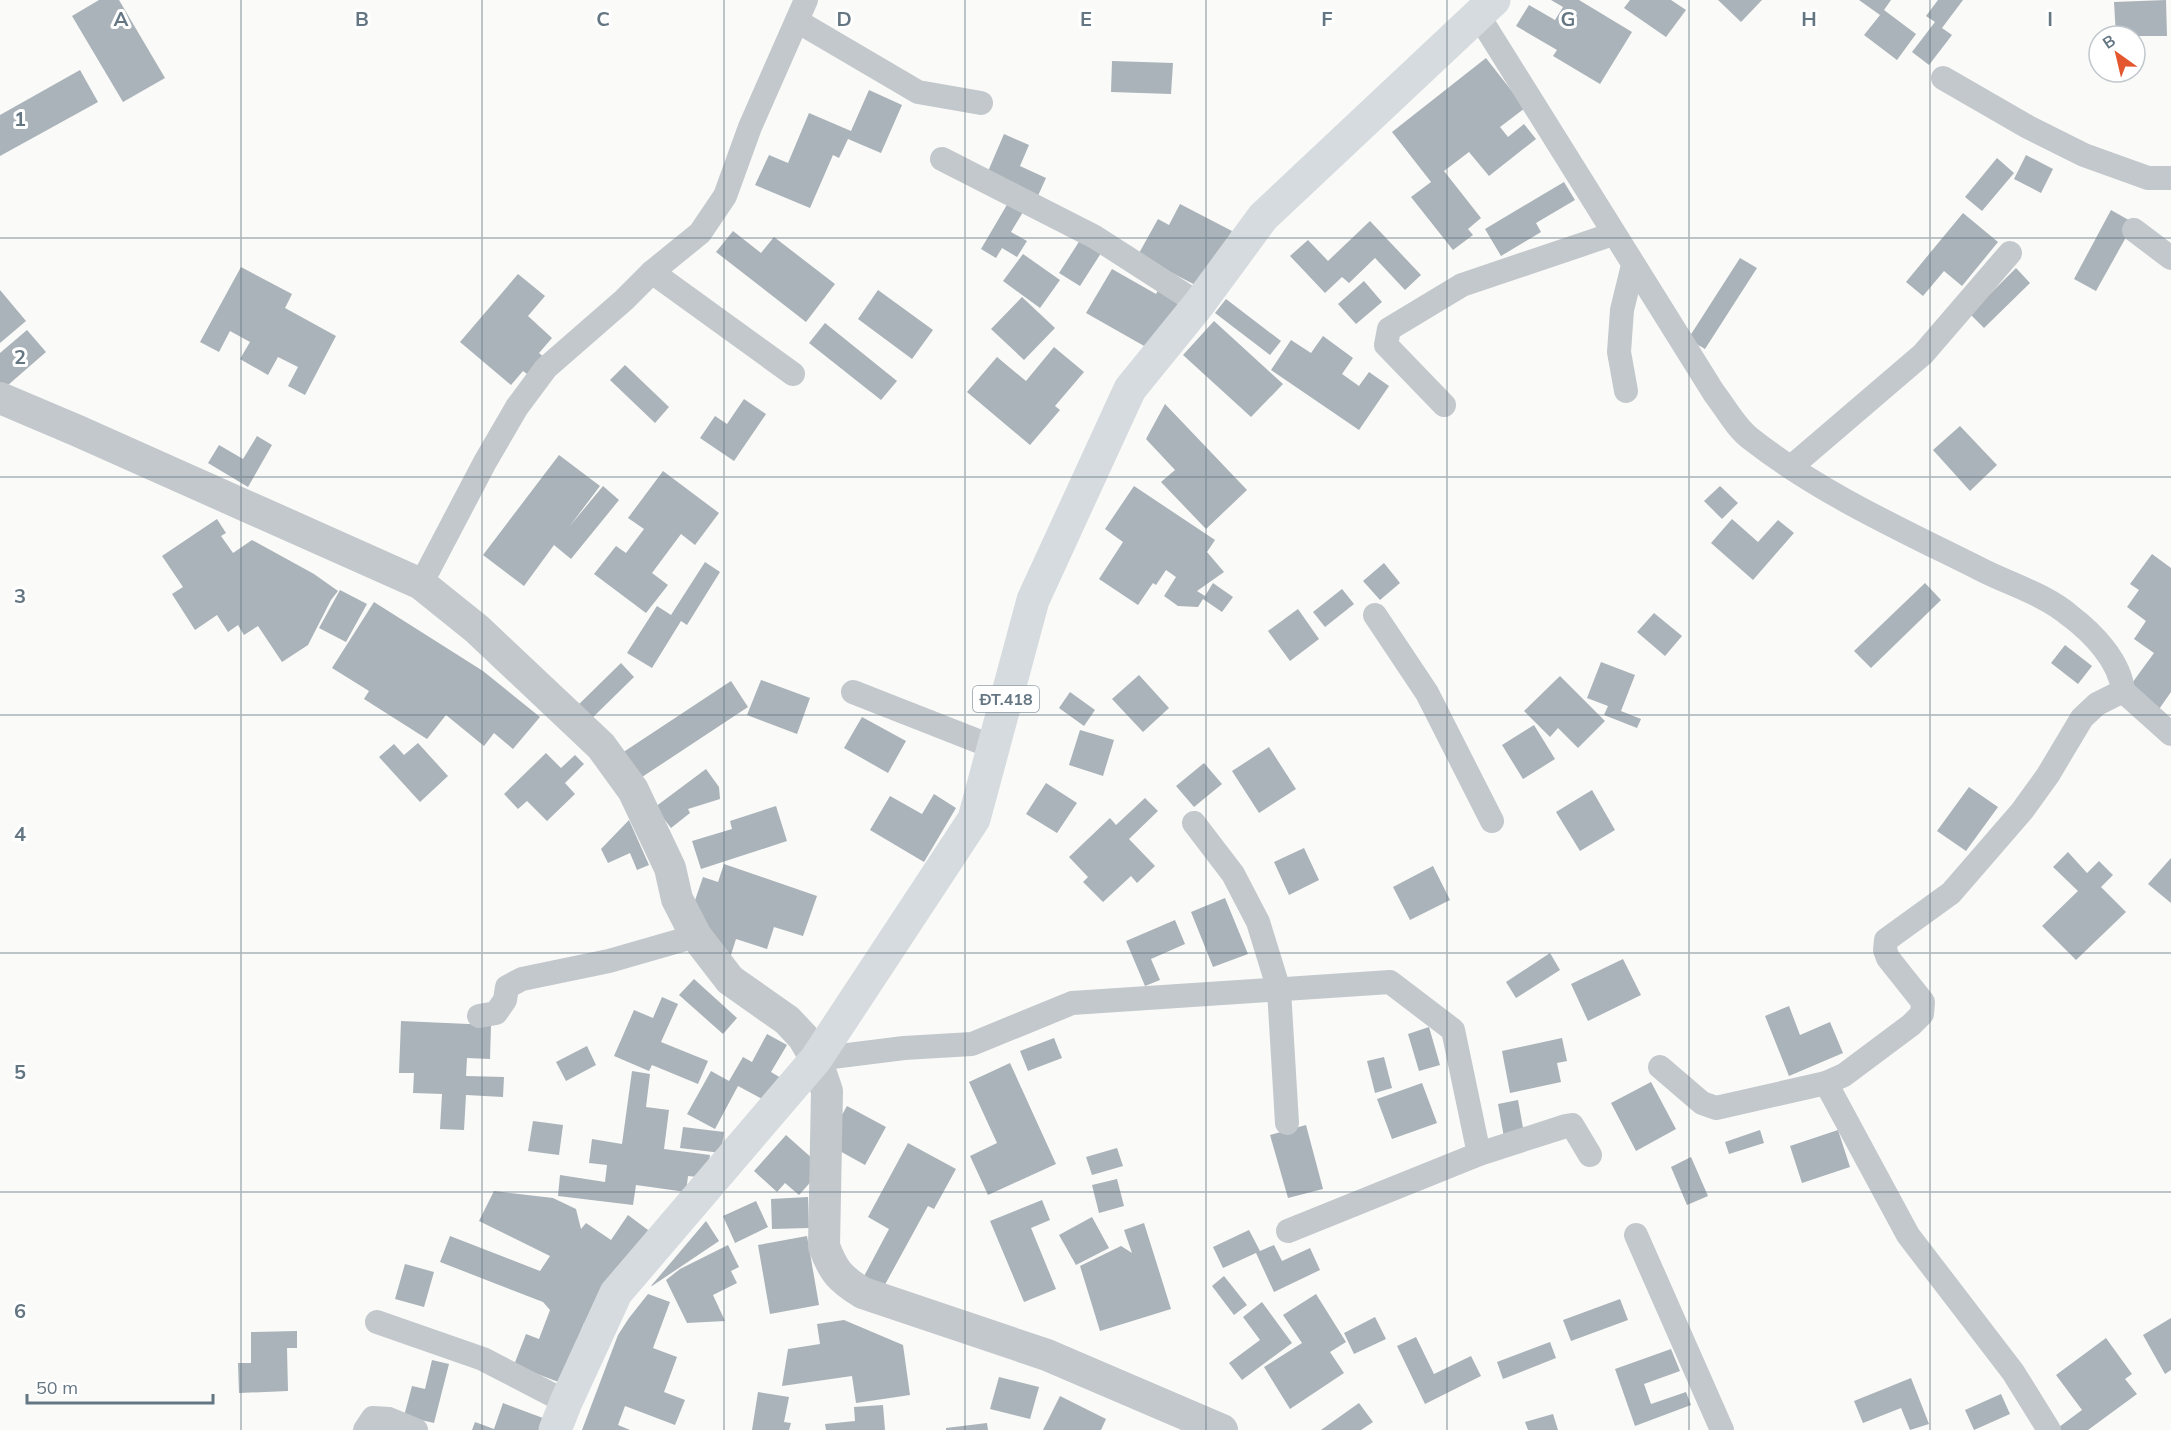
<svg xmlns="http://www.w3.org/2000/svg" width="2171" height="1430" viewBox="0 0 2171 1430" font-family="Mulish,sans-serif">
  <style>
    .building { fill: #aab3b9 }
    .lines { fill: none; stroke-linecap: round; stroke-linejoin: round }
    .minor { stroke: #c3c8cc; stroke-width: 24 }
    .tertiary { stroke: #c3c8cc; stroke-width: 32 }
    .primary { stroke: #d6dbdf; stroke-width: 33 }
    .grid { fill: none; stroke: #657683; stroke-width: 1.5; stroke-opacity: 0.55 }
    .labels { text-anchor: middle; stroke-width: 6; stroke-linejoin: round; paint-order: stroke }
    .shield { fill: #fff; stroke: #939fa8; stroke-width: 1.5 }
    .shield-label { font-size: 16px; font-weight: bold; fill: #657683 }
    .grid-label { font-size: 20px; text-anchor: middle; font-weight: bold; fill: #657683; stroke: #fff; stroke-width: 6; stroke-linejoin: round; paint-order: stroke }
  </style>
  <rect width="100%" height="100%" fill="#fafaf8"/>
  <g class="building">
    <polygon points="99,0 119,0 165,78 123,102 72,16"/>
    <polygon points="1551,0 1579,0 1632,32 1600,84 1553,56 1557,50 1516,26 1529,5 1555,20 1563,7"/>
    <polygon points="1630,0 1671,0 1686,10 1666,37 1624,8"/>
    <polygon points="1718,0 1762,0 1741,22"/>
    <polygon points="1859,0 1891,0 1884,10 1916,34 1897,60 1864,35 1880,15"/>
    <polygon points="1938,0 1963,0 1942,28 1952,35 1929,65 1912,52 1935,22 1926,16"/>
    <polygon points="2166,0 2167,36 2116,36 2114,2"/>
    <polygon points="1486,58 1525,108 1500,127 1508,137 1524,124 1536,139 1489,176 1469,152 1444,171 1481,218 1468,229 1473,235 1453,250 1411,197 1431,182 1392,132"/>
    <polygon points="1112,61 1173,63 1171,94 1111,92"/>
    <polygon points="80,70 98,102 0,156 0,115"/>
    <polygon points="869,90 902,105 881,153 848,139 839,158 833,155 810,208 755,185 769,155 788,163 809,113 851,131"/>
    <polygon points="1004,134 1029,145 1020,166 1046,178 1037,198 986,176"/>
    <polygon points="2026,155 2053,169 2041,193 2014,179"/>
    <polygon points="1997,158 2014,173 1982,211 1965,197"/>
    <polygon points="1564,182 1575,200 1536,223 1541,232 1501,256 1485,229"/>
    <polygon points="1008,203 1023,212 1011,232 1027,241 1017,257 1002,248 996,258 981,249"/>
    <polygon points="1180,204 1232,231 1201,288 1138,255 1158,219 1169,225"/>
    <polygon points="2111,210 2134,223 2096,291 2074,279"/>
    <polygon points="1963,213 1998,242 1962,286 1944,271 1923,296 1906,282"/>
    <polygon points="1370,221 1421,275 1405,290 1375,258 1349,283 1342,277 1325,293 1290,256 1308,240 1328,261"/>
    <polygon points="733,231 761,253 774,237 835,284 806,322 716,252"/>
    <polygon points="1082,237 1103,250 1080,286 1059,273"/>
    <polygon points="1023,254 1060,280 1040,308 1003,281"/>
    <polygon points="1740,258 1757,268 1705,349 1688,339"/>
    <polygon points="241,267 292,294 285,308 336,336 305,395 288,386 298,367 278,357 268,375 240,359 250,342 230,331 219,352 200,342"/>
    <polygon points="2016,268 2030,283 1984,328 1970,314"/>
    <polygon points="1112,269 1156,294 1160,286 1183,300 1153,351 1086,313"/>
    <polygon points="518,274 545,296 528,316 552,338 539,353 546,359 531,377 523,371 511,385 460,342"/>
    <polygon points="1364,281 1382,302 1356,324 1338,304"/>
    <polygon points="0,290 26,321 0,343"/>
    <polygon points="878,290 933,330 912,359 858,319"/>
    <polygon points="1022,297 1055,328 1024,360 991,329"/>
    <polygon points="1226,299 1281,341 1270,355 1215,313"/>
    <polygon points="1214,321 1283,384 1251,417 1183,355"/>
    <polygon points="825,323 897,381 881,400 809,343"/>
    <polygon points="27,330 46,352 0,392 0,353"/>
    <polygon points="1323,336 1353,358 1342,374 1359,386 1369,372 1389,386 1359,430 1271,370 1291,340 1311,353"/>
    <polygon points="1054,347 1084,372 1055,406 1060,410 1030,445 967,392 997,357 1026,381"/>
    <polygon points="625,365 669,407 655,423 610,380"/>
    <polygon points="744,399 766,414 734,461 700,438 715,416 727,424"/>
    <polygon points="1165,404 1247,490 1206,529 1161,482 1175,470 1146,439"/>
    <polygon points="1960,426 1997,465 1970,491 1933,450"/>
    <polygon points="257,436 272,445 248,487 208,463 219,445 243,459"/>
    <polygon points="559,455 600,486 569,527 603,486 619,500 571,559 554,545 524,586 483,555"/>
    <polygon points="663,471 719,513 695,545 681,534 652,573 668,585 646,613 594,574 616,546 626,553 644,529 628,518"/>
    <polygon points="1134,486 1215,540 1207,552 1224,572 1197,591 1205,596 1213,583 1233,597 1222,612 1203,599 1198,607 1178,606 1164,596 1176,577 1166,570 1156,585 1153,583 1138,605 1099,579 1123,542 1105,529"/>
    <polygon points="1720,486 1738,503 1722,519 1704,501"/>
    <polygon points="217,519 226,533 221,536 233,553 252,540 314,574 338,591 331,600 308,645 282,662 258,626 244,635 238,625 228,632 217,615 195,630 172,594 183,587 162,556"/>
    <polygon points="1732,519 1758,542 1778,520 1794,533 1753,580 1711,543"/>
    <polygon points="2152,554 2171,568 2171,692 2157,712 2127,690 2154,653 2134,639 2146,621 2127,607 2139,590 2130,584"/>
    <polygon points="705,562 720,572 687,625 681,621 652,668 627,653 657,606 671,615"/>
    <polygon points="1384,563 1400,583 1380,600 1363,581"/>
    <polygon points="1925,583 1941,600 1871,668 1854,651"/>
    <polygon points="1342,589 1354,604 1325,627 1313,612"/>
    <polygon points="340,590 367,604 346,642 319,628"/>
    <polygon points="374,602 483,671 540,717 513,749 494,733 484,746 446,715 427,739 364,699 369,691 332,668"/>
    <polygon points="1298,609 1319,639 1290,661 1268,631"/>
    <polygon points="1654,613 1682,636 1665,656 1637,632"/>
    <polygon points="2065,645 2092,666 2078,684 2051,663"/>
    <polygon points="1601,662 1635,675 1621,711 1641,719 1637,728 1604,715 1608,706 1587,698"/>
    <polygon points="621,663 634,677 586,724 572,711"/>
    <polygon points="1139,675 1169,708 1143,732 1112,699"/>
    <polygon points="1560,676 1605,721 1578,748 1558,728 1550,737 1524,711"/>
    <polygon points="761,680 810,698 797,734 747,715"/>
    <polygon points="731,681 748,707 636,781 619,755"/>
    <polygon points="1070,692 1095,710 1084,726 1059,708"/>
    <polygon points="862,717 906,741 888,773 844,748"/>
    <polygon points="1534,725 1555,759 1523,779 1502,745"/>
    <polygon points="1080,730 1114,740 1103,776 1069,765"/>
    <polygon points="418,743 448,776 420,802 379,757 394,744 404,755"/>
    <polygon points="1269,747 1296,789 1259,813 1232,771"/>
    <polygon points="546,753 561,768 575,755 584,764 565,783 575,794 547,821 527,801 518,809 504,794"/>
    <polygon points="1204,763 1222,784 1194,807 1176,786"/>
    <polygon points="706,769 719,787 720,799 688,809 690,813 671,828 655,807"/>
    <polygon points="1046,783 1077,803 1057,833 1026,814"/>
    <polygon points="1969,787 1998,807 1966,851 1937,831"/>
    <polygon points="1592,790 1615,830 1580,851 1556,812"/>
    <polygon points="934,794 956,808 924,862 870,830 890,796 922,814"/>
    <polygon points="1145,798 1158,811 1129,839 1155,866 1137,883 1131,876 1103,902 1083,882 1088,877 1069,857 1110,818 1116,825"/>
    <polygon points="776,806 787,841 701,869 692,841 732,829 730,821"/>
    <polygon points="629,820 649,865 637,870 630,853 608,863 601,849"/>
    <polygon points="1304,848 1319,880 1289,895 1274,862"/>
    <polygon points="2068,852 2087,873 2099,861 2113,875 2101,887 2126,912 2076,960 2042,926 2078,891 2053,867"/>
    <polygon points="2171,858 2171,903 2148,884"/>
    <polygon points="724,864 817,896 803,936 774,927 767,949 736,939 729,961 691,912 703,877 718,882"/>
    <polygon points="1433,866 1450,900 1410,920 1393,887"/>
    <polygon points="1225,898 1248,954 1213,967 1191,912"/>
    <polygon points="1175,920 1185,944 1151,959 1160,980 1145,986 1126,941"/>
    <polygon points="1550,953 1560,970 1516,998 1506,982"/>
    <polygon points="1623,959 1641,995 1588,1021 1571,984"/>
    <polygon points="694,979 737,1018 723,1034 679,995"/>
    <polygon points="662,997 678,1004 661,1042 708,1061 698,1084 652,1065 649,1071 614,1056 634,1010 653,1018"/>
    <polygon points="1789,1006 1800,1035 1830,1022 1843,1053 1789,1076 1765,1016"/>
    <polygon points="401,1021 491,1025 490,1059 467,1058 466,1076 504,1077 503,1097 466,1095 464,1130 440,1129 442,1094 413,1093 414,1073 399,1073"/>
    <polygon points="1429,1027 1440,1065 1419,1071 1408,1034"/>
    <polygon points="767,1034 787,1045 771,1072 786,1081 773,1105 738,1086 715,1129 687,1114 711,1071 729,1081 743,1057 752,1062"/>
    <polygon points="1054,1038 1062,1058 1028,1071 1020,1051"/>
    <polygon points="1562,1038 1567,1061 1557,1063 1561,1082 1510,1093 1502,1051"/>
    <polygon points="587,1046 596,1065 566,1081 556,1062"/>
    <polygon points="1384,1057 1392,1088 1375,1093 1367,1061"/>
    <polygon points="1010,1063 1056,1164 988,1195 970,1156 997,1143 969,1082"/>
    <polygon points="632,1071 650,1074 646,1107 669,1110 664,1149 710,1155 707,1178 688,1176 686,1192 636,1185 633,1205 558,1196 560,1175 605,1182 607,1165 589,1163 592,1139 622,1144"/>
    <polygon points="1651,1082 1676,1129 1636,1151 1611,1103"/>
    <polygon points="1422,1083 1437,1123 1392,1139 1377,1099"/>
    <polygon points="1518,1100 1525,1139 1505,1143 1498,1104"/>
    <polygon points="847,1106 886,1127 865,1165 838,1150 842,1142 830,1136"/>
    <polygon points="533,1121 563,1125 559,1155 528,1151"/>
    <polygon points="1306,1125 1323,1189 1288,1198 1270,1135"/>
    <polygon points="683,1127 724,1132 721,1153 680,1148"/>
    <polygon points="1760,1130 1764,1143 1729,1154 1725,1142"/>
    <polygon points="1838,1130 1850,1167 1802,1183 1790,1146"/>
    <polygon points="786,1135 823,1168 799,1195 785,1183 777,1192 754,1171"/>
    <polygon points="908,1143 956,1169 934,1209 928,1206 882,1290 862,1280 889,1229 868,1217"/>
    <polygon points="1117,1148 1123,1166 1092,1175 1086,1157"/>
    <polygon points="1691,1157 1708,1196 1687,1205 1671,1167"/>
    <polygon points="1117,1179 1124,1206 1099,1213 1092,1185"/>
    <polygon points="494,1191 553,1198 576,1209 581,1229 586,1223 611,1240 628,1215 656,1236 589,1330 584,1323 561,1383 514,1365 526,1334 539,1339 550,1310 543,1302 440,1262 450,1236 540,1271 550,1256 479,1221"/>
    <polygon points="808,1197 809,1228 772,1229 771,1199"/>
    <polygon points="1042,1200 1050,1220 1031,1228 1056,1289 1024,1302 990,1221"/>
    <polygon points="756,1201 768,1227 735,1243 723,1216"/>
    <polygon points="1092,1217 1109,1248 1076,1265 1059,1235"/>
    <polygon points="706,1221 719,1241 652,1286 651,1286"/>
    <polygon points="1144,1223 1171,1309 1100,1331 1080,1266 1121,1246 1132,1253 1124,1230"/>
    <polygon points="1249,1230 1260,1251 1274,1245 1282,1261 1310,1248 1320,1270 1274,1292 1256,1253 1223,1268 1213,1247"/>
    <polygon points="807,1236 819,1305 770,1314 758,1245"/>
    <polygon points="728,1245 739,1267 731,1271 737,1283 713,1295 725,1321 687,1323 666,1280 680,1269"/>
    <polygon points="405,1264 434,1272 424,1307 395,1299"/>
    <polygon points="1224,1276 1247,1305 1234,1315 1212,1286"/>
    <polygon points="648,1294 670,1302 653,1348 677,1357 664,1392 685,1400 675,1425 625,1406 618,1425 630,1430 582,1430 618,1335 629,1318"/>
    <polygon points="1316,1294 1346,1342 1330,1352 1344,1373 1290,1409 1264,1367 1302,1343 1283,1315"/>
    <polygon points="1620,1299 1628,1320 1571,1341 1563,1320"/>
    <polygon points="1262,1302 1292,1343 1242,1380 1229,1363 1260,1340 1243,1317"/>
    <polygon points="1375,1317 1386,1339 1354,1354 1344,1333"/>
    <polygon points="2171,1318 2171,1370 2165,1374 2143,1335"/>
    <polygon points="844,1320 903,1345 910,1395 856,1403 852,1376 782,1386 788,1349 820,1344 817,1324"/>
    <polygon points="297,1331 297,1348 287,1348 288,1391 239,1393 238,1363 251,1363 251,1332"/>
    <polygon points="1416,1337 1434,1374 1471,1356 1481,1376 1425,1404 1397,1346"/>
    <polygon points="2106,1338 2132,1374 2125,1379 2137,1394 2088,1430 2055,1430 2082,1410 2056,1375"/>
    <polygon points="1550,1342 1556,1358 1503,1379 1497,1362"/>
    <polygon points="1671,1349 1680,1371 1644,1384 1651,1404 1686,1392 1691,1405 1635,1426 1615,1369"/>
    <polygon points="432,1360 449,1364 434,1423 404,1416 412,1386 425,1389"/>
    <polygon points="999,1377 1039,1387 1030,1419 990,1409"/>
    <polygon points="1911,1378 1929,1424 1910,1430 1901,1408 1863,1423 1854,1401"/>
    <polygon points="758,1392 789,1397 784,1422 791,1423 789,1430 752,1430"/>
    <polygon points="2001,1394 2010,1414 1974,1430 1965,1410"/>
    <polygon points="1060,1396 1106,1419 1101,1430 1043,1430"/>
    <polygon points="503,1403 551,1421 548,1430 472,1430 475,1422 494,1429"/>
    <polygon points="1359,1403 1373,1422 1361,1430 1321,1430"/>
    <polygon points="883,1405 885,1430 826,1430 825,1424 855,1421 854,1407"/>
    <polygon points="1553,1414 1558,1430 1528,1430 1525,1422"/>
    <polygon points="987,1423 988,1430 946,1430 946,1428"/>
  </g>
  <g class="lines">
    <g class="minor">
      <path d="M1478,15L1714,393C1725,407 1736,428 1751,439C1820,493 1902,530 1980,569C2009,584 2044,594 2069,615C2093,633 2120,661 2123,691L2097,704L2082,718L2048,775L2022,811L1951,893L1886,940L1885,950L1888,958L1923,1002L1922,1014L1911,1025L1844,1075L1826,1083L1716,1108L1702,1103L1660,1067"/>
      <polyline points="797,21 918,92 981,103"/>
      <polyline points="1943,78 2028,127 2084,155 2148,178 2171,178"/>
      <polyline points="942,159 1095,237 1199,304"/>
      <polyline points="2134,230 2171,258"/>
      <polyline points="652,272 793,374"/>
      <polyline points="1626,391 1619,352 1622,310 1633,265"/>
      <polyline points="1444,405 1386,345 1389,329 1462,285 1613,234"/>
      <polyline points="1791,467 1923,354 2010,253"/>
      <polyline points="421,584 485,462 517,407 546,368 624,300 652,272 700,233 725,196 750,127 806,0"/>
      <polyline points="1375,615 1427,693 1492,821"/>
      <polyline points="2123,691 2171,734"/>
      <polyline points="853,692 993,747"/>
      <polyline points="1194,823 1233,874 1258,922 1279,990 1287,1123"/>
      <polyline points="479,1016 496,1013 505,1000 507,987 522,979 609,961 696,936"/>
      <polyline points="816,1059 904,1048 972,1044 1072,1003 1390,982 1453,1030 1479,1154"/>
      <polyline points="1826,1083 1908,1235 2013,1372 2049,1430"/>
      <polyline points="1288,1231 1479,1154 1566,1126 1572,1125 1590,1155"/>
      <polyline points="1636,1235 1722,1430"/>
      <polyline points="377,1322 483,1359 566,1402"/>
      <polyline points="365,1430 373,1418 389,1419 416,1430"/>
    </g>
    <path class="tertiary" d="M0,398L78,431L421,584L477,629L601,746L633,790L670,868L677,899L696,936L730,980L787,1020L803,1037L816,1059L827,1091L824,1246C833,1271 840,1279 863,1293L1047,1355L1222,1430"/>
    <polyline class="primary" points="555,1430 566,1402 616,1293 816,1059 974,819 1033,600 1130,389 1199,304 1263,217 1494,0"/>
  </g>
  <path class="grid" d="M241,0V1430M482,0V1430M724,0V1430M965,0V1430M1206,0V1430M1447,0V1430M1689,0V1430M1930,0V1430M0,238H2171M0,477H2171M0,715H2171M0,953H2171M0,1192H2171"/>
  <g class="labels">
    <rect class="shield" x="973" y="686" width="66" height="26" rx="4.5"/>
    <g class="shield-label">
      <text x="1006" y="705">ĐT.418</text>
    </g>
  </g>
  <g class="grid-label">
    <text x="121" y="26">A</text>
    <text x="362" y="26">B</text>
    <text x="603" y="26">C</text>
    <text x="844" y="26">D</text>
    <text x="1086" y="26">E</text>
    <text x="1327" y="26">F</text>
    <text x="1568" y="26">G</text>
    <text x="1809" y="26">H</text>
    <text x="2050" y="26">I</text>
    <text x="20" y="126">1</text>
    <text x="20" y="364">2</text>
    <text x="20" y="603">3</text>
    <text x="20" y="841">4</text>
    <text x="20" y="1079">5</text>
    <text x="20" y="1318">6</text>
  </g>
  <g transform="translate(2117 54) rotate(326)"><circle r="28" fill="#ffffff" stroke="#c1c8cd" stroke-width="1.5"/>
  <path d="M0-4.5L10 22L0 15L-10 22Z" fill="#e4572e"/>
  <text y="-9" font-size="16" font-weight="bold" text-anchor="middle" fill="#657683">B</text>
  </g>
  <path d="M27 1394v9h186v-9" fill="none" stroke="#657683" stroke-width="3"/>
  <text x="36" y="1394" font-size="18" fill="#657683" stroke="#ffffff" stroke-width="4.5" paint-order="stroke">50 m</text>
</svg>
